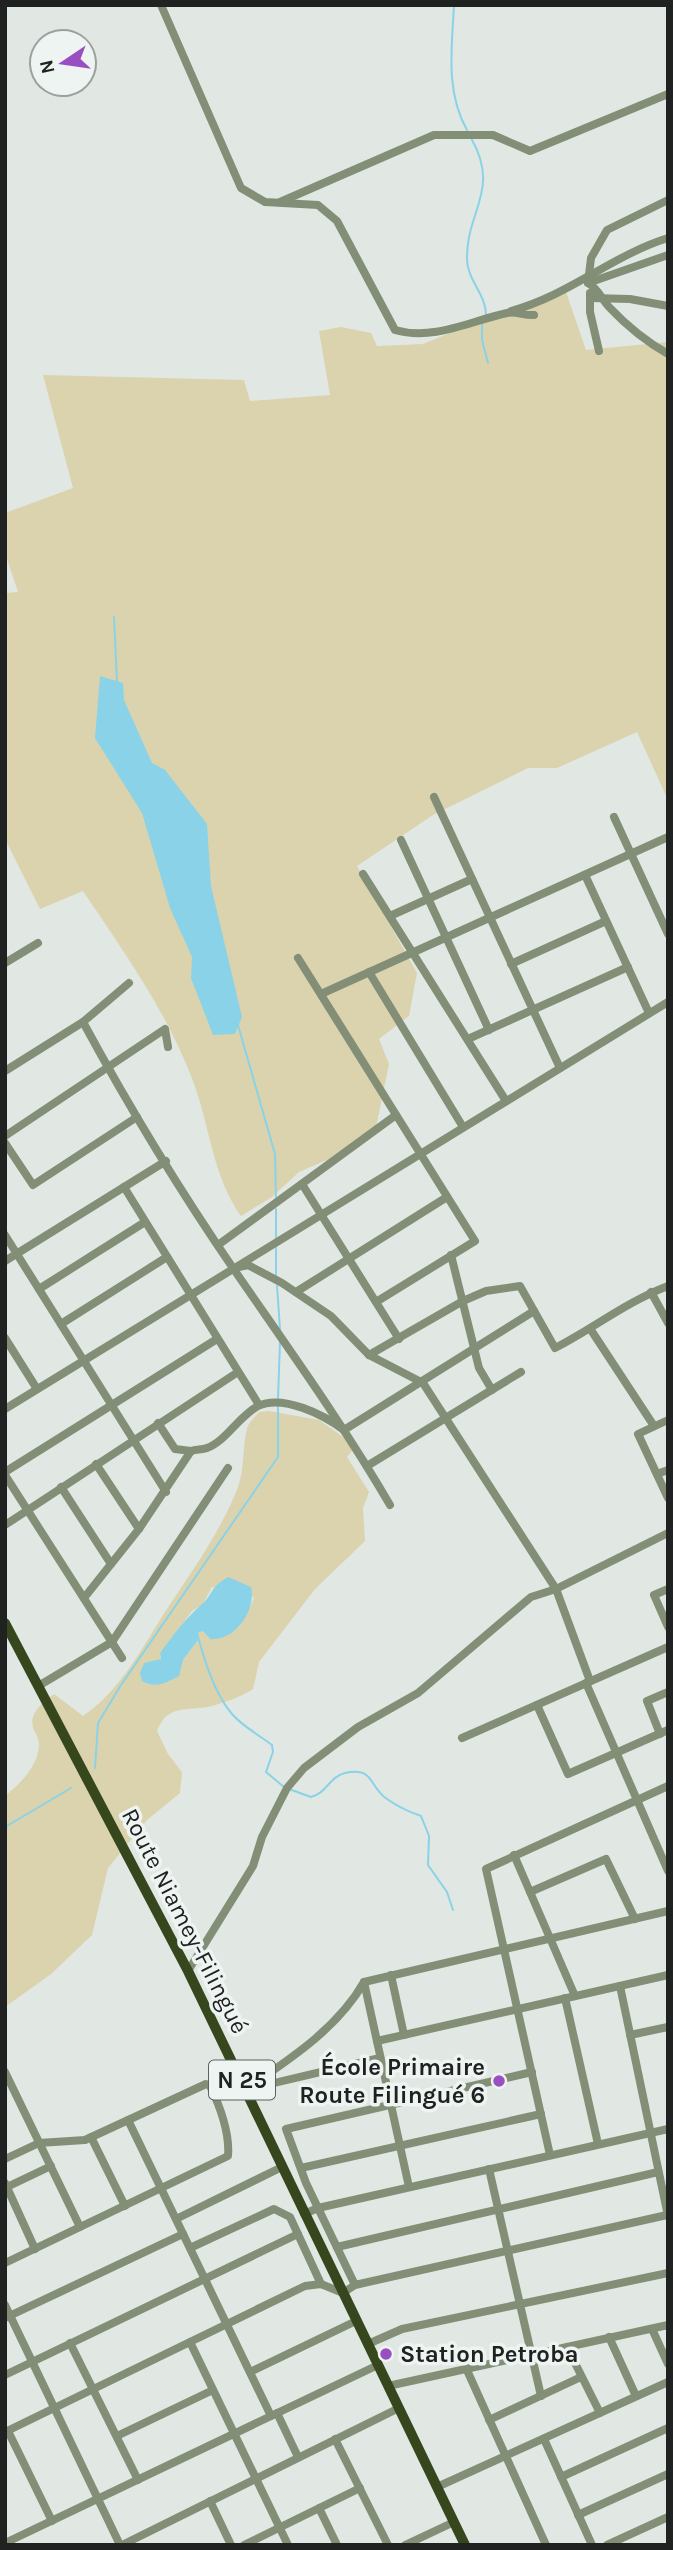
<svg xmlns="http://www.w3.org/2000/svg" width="673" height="2550" viewBox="0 0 673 2550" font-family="Karla,sans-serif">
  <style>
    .green { fill: #dbd3ad; fill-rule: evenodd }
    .water { fill: #8ad2e8 }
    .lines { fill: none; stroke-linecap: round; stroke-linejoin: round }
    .stream { stroke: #8ad2e8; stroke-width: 2 }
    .minor { stroke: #838e77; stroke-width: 8 }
    .major { stroke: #36471e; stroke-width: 10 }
    .poi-dot { fill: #9a4fc1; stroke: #eef4f1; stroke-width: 2.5 }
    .labels { text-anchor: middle; stroke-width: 7; stroke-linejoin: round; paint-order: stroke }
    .shield { fill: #eef4f1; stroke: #5e615f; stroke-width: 2 }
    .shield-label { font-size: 23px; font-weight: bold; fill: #202221 }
    .street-label { font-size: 24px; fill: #202221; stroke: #eef4f1 }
    .poi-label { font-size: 24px; font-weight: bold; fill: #202221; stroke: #eef4f1; text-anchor: end }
  </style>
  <rect width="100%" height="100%" fill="#e1e7e3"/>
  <g class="green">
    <path d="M566,292L586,350L668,342V800L637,732L557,768H528L433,815L357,866L417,973L409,1016L379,1039L389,1064L376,1127L329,1159L299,1172L272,1197L241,1216C212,1175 210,1126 193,1081C167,1012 124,952 83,891L40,909L5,839V593L18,592L5,553V513L73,488L43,375L244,380L250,401L330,395L319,331L341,327L371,333L377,346L423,344L516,306Z"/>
    <path d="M269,1411L319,1420L356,1446L347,1457L369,1492L363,1508L365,1541L315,1589L259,1662L253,1689C241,1697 221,1704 207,1707C184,1711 167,1705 157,1731L168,1754L182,1772L180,1793L147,1820L108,1868L92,1935L51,1974L5,2007V1796C21,1783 37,1767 39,1746C39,1740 37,1735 34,1730C27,1713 43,1703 54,1694L83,1716C120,1691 142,1648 165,1612C192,1571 220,1533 238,1487C245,1468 242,1448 247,1429C248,1423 255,1417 259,1412ZM212,1587L254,1597C247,1621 231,1627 210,1639L202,1630L197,1633L198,1640L183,1660L178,1676L172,1679L152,1662L161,1659L160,1653L192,1611L203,1604Z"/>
  </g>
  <g class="water">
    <polygon points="100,676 123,683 124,700 152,763 165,770 207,824 211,886 242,1017 235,1034 213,1035 191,978 192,957 170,908 142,813 95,738"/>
    <path d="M228,1577L251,1587C257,1609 235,1642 210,1639L203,1631L197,1633L198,1640L183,1660L179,1676C165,1683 157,1689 142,1681L140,1673L144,1663L161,1659L160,1653C173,1635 185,1619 201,1605C214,1594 208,1589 228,1577Z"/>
  </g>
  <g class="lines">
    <g class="stream">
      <path d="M454,5C452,47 445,91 467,130"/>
      <path d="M471,138C501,190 466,211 467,259C467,280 486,294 486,315"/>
      <polyline points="482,323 482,340 488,363"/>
      <polyline points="114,617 117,682"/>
      <polyline points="238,1025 275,1154 276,1200"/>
      <polyline points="276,1209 276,1238"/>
      <polyline points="276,1247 276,1277"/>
      <polyline points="277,1286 280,1329"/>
      <polyline points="278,1399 280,1342"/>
      <path d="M197,1633C204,1659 214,1693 232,1714C242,1726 259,1735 272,1745L273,1752L266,1772L284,1787"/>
      <polyline points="95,1768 98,1723 121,1685 278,1457 278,1404"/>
      <path d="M289,1789L311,1797C327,1793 329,1777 345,1773C374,1766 369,1787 387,1799C397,1806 409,1812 421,1816L429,1836L428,1865L447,1892L453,1910"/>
      <polyline points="5,1827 71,1788"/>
    </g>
    <g class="minor">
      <path d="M161,5L241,188L265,202L318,205L337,221L395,330C434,341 470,321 507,313C516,311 525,316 534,315"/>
      <polyline points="668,200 607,230 591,258 588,283 668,255"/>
      <polyline points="280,202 434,135 493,135 530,151 668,94"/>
      <path d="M588,283C599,289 601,299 610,308C627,326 647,342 668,354"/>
      <polyline points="590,293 590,312 599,351"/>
      <polyline points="591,298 630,299 668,306"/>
      <path d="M511,311C568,296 613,255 668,238"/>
      <polyline points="434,797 560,1068"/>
      <polyline points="614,817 668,934"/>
      <polyline points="401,840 489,1030"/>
      <polyline points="363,874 506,1101"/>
      <polyline points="585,875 649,1013"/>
      <polyline points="390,916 472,879"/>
      <polyline points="298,958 475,1241 376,1302"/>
      <polyline points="5,963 38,943"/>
      <polyline points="511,964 606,921"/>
      <polyline points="369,972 463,1127"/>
      <polyline points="321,994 668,837"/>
      <path d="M83,1022C129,1107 180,1191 235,1271C288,1348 343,1424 390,1505"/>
      <polyline points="468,1039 628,967"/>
      <polyline points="5,1071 83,1022 129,983"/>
      <polyline points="5,1136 165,1029 168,1047"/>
      <polyline points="5,1143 33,1185 137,1117"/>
      <polyline points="302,1184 399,1339"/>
      <polyline points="124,1187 259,1405"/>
      <polyline points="5,1235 166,1492"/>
      <polyline points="218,1245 396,1115"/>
      <polyline points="451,1255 479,1368 492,1390"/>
      <polyline points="5,1261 166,1161"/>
      <polyline points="239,1267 248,1265 282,1283 331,1316 369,1355 423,1383 556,1589 590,1681"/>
      <polyline points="39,1289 145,1222"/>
      <polyline points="296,1292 447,1197"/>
      <polyline points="651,1292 668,1323"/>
      <polyline points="61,1324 167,1257"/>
      <polyline points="591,1330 654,1426"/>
      <polyline points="5,1338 37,1389"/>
      <path d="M369,1355L463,1301L486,1291L520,1286L555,1348C594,1328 626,1302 668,1286"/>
      <polyline points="5,1409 668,1002"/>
      <polyline points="668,1420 638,1434 668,1498"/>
      <polyline points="158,1423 175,1449 191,1451"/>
      <polyline points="96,1464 139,1529"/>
      <polyline points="367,1466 521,1372"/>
      <polyline points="5,1472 217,1339"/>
      <polyline points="657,1474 668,1470"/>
      <polyline points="5,1475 122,1658"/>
      <polyline points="61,1487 111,1564"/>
      <polyline points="5,1525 238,1372"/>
      <polyline points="668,1589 654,1595 668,1627"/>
      <path d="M84,1598L139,1529L191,1451C196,1449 202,1450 207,1448C226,1441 239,1416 258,1406C283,1394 324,1415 344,1430L534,1311"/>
      <polyline points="586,1683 668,1871"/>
      <polyline points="40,1685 112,1642 228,1468"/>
      <polyline points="537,1705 568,1774 668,1730"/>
      <polyline points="660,1734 647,1701 668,1692"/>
      <polyline points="462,1738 668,1647"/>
      <polyline points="514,1855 575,1996"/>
      <polyline points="530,1892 606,1859 635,1919"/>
      <polyline points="188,1971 253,1866 262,1837 287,1788 304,1768 358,1727 418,1693 531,1597 556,1589 668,1533"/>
      <polyline points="391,1975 404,2035"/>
      <polyline points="364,1982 409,2187"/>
      <polyline points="620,1986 668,2216"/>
      <polyline points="565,1998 598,2144"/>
      <polyline points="630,2035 668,2027"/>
      <polyline points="377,2041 668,1975"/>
      <polyline points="5,2072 80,2227"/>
      <polyline points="253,2088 380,2058"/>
      <path d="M246,2089C290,2059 338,2028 364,1982L668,1911"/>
      <polyline points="128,2120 271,2416"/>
      <polyline points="91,2137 125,2206"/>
      <polyline points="550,2155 486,1869 668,1786"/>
      <path d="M5,2159L39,2143L85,2140L206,2084L210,2086C220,2106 230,2134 228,2156L5,2263"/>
      <polyline points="301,2168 541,2114"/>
      <polyline points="489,2169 541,2396"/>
      <polyline points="5,2183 35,2249"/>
      <polyline points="7,2187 51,2166"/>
      <polyline points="304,2214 318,2208 668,2129"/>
      <polyline points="176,2219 282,2167"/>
      <polyline points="337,2247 658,2172"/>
      <polyline points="190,2248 274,2209 290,2217 321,2284"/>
      <polyline points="355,2285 306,2183 286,2129 532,2072"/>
      <polyline points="5,2305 120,2545"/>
      <polyline points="5,2318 183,2234"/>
      <polyline points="652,2329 668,2364"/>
      <polyline points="609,2337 636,2396"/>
      <polyline points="190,2342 288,2545"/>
      <polyline points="70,2343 138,2480"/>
      <polyline points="368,2344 402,2329 668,2273"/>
      <polyline points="567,2347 600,2413"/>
      <polyline points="466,2368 546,2545"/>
      <polyline points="250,2372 356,2321"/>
      <polyline points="5,2375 298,2234"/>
      <polyline points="388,2386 668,2325"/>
      <polyline points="277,2413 298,2457"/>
      <polyline points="489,2420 581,2377"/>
      <polyline points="8,2431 52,2521"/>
      <polyline points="5,2432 305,2286 321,2284 343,2293 355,2285 667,2215"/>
      <polyline points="117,2436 213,2390"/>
      <polyline points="335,2439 388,2545"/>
      <polyline points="544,2439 592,2545"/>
      <polyline points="561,2477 668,2428"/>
      <polyline points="437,2487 668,2382"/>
      <polyline points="210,2501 231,2545"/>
      <polyline points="319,2508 337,2545"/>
      <polyline points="578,2515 668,2474"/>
      <polyline points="5,2543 378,2365"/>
      <polyline points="122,2545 399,2408"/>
      <polyline points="244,2545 360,2488"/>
      <polyline points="405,2545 454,2522"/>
      <polyline points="607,2545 668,2517"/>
    </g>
    <polyline class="major" points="5,1623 188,1971 465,2545"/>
  </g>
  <g class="poi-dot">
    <circle cx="499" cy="2081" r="7"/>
    <circle cx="386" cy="2354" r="7"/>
  </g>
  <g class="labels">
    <rect class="shield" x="209" y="2060.5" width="66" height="39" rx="5"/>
    <g class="shield-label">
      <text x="242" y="2088">N 25</text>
    </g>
    <g class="street-label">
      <text transform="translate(185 1921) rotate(63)" y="8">Route Niamey-Filingué</text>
    </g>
    <g class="poi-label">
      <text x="485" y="2075">École Primaire<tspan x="485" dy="28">Route Filingué 6</tspan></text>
      <text x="400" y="2362" text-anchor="start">Station Petroba</text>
    </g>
  </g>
  <rect width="673" height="2550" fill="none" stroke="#202221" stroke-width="14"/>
  <g transform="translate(63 63) rotate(257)"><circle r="33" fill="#eef4f1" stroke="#9ca09e" stroke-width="2"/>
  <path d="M0-5L12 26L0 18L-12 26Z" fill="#9a4fc1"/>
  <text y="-10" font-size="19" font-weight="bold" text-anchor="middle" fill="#202221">N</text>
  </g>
</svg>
